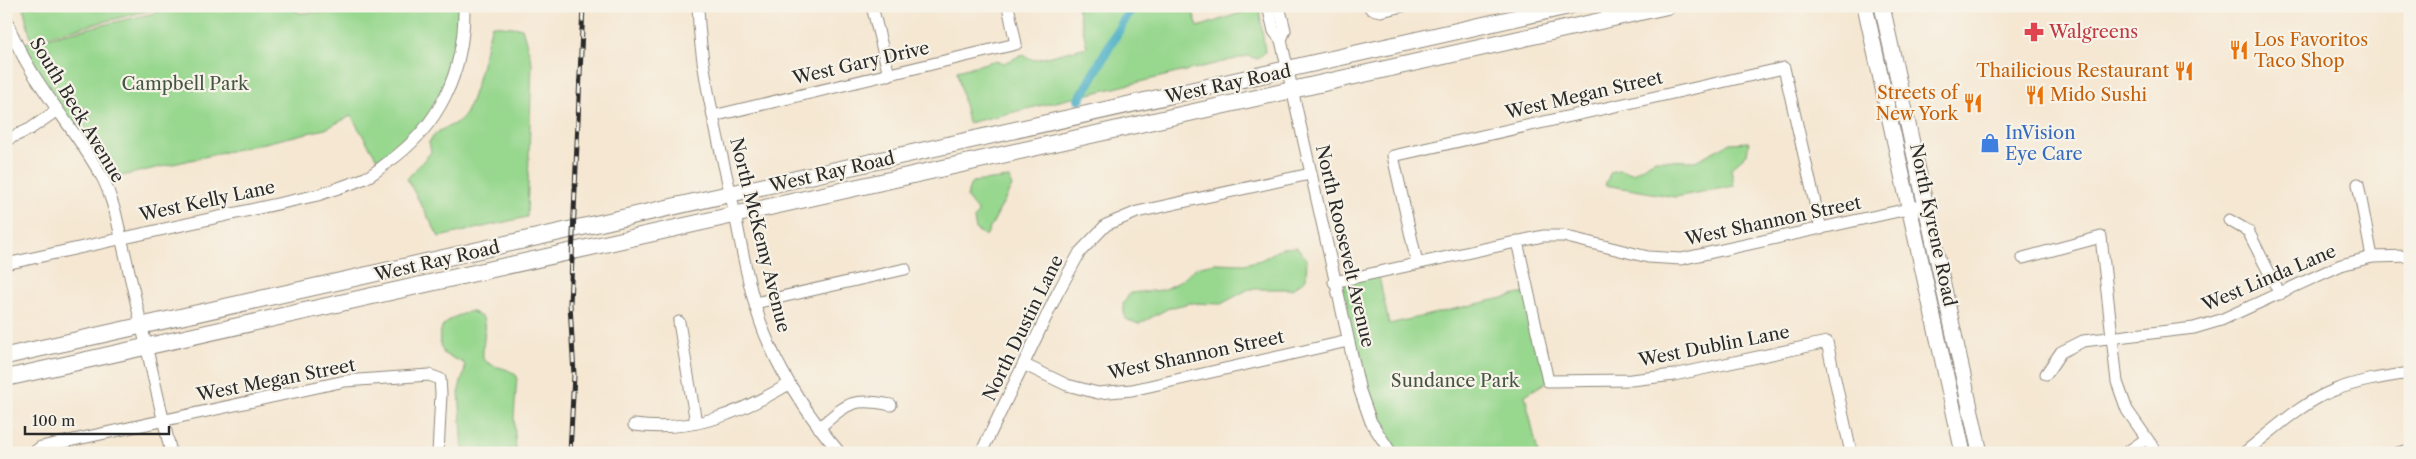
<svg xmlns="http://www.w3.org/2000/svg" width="2416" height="459" viewBox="0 0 2416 459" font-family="'Libre Caslon Text',serif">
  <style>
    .green { fill: #97d78e; stroke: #61815c }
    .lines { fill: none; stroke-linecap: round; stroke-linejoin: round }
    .canal { stroke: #45adc4; stroke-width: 10 }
    .minor-casing { stroke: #90897e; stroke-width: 13 }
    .secondary-casing { stroke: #90897e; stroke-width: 17 }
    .primary-casing { stroke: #90897e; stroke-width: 18 }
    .minor { stroke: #fff; stroke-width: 11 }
    .secondary { stroke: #fff; stroke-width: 15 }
    .primary { stroke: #fff; stroke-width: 16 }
    .rail-casing { stroke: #2b2b2b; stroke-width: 5 }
    .rail { stroke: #f7f3e8; stroke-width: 3; stroke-dasharray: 9; stroke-linecap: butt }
    .labels { text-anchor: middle; stroke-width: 4.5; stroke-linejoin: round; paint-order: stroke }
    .health-label { font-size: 18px; fill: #be3a42; stroke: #f7f3e8; text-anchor: start }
    .food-label { font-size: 18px; fill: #c56008; stroke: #f7f3e8; text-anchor: start }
    .street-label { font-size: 18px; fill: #2b2b2b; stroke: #f7f3e8 }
    .park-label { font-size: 18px; fill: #465644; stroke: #f7f3e8 }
    .shop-label { font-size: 18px; fill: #366cbe; stroke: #f7f3e8; text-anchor: start }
  </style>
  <rect width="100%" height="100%" fill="#f7f3e8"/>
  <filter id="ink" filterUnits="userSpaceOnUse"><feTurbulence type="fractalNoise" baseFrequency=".02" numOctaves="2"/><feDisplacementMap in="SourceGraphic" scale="10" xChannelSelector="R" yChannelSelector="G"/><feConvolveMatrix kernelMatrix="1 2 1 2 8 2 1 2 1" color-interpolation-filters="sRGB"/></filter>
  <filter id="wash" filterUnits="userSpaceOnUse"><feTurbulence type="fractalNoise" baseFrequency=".0096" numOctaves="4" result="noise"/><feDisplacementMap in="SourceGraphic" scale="20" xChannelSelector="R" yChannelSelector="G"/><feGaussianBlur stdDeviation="1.12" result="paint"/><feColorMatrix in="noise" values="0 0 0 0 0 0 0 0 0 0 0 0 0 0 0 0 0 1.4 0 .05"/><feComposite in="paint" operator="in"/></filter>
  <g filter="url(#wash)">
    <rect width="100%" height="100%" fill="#f5e7d2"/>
    <g class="green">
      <polygon points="23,6 167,6 31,40"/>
      <polygon points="184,6 283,6 301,13 358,11 374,6 464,6 446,98 382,167 351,116 325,129 104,180 16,45"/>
      <polygon points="1077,6 1191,6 1198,27 1259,7 1265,52 1258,59 1248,56 968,123 957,71 993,61 1004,63 1022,55 1034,60 1087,47"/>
      <path d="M492,25L522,28L532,63L527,217L439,237L407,179L431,152L429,142C441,125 447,130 460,120C474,109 486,44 492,25Z"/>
      <polygon points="1749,142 1747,154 1731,168 1734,186 1675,197 1605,185 1611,172 1618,170 1633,173 1655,160 1695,161 1730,143"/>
      <polygon points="1009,178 1012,186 986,236 976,230 974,219 978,212 967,198 969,188 972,182"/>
      <polygon points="1297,247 1307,259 1306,279 1292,289 1249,289 1221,304 1190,303 1169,308 1139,324 1125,319 1123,304 1130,293 1162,290 1177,283 1197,267 1214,263 1244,264 1261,260 1282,248"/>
      <polygon points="1378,272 1389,324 1529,292 1548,381 1525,395 1538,453 1391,453 1371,422 1334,282"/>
      <path d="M471,311L483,318C487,331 482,345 483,359C497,371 503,364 517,376L514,417L516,453L463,452L459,390C460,380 467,373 464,363L444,354C431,327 448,318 471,311Z"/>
    </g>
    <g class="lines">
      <polyline class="canal" points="1079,100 1132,6"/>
    </g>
  </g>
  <g filter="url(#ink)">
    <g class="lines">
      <defs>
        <g id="minor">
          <path d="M698,6C700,71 717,133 731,196C742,245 749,300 770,346C787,385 812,420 840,453"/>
          <polyline points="872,6 889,75"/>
          <polyline points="1268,6 1274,31 1281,40 1360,391 1371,422 1391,453"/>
          <polyline points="1279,6 1285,30 1281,40"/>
          <polyline points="1369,6 1371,9 1381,11 1403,6"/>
          <path d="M6,19C29,82 72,122 103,179C108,188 111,200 115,211L171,453"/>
          <polyline points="713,116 1016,44 1008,6"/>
          <polyline points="6,140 30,129 56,111"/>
          <polyline points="2358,184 2372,257"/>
          <polyline points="2229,220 2248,231 2280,294"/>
          <polyline points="1517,241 1548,381 1631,380 1674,375 1827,342 1851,453"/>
          <polyline points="2023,258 2101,237 2117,382 2127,410 2157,453"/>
          <polyline points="1417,263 1393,156 1784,68 1821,229"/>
          <path d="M6,264L318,195C334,189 350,185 365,178C373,175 380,168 387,163C440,126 465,71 464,6"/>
          <polyline points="1334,282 1543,236 1563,236 1648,257 1681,259 1917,207"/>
          <polyline points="755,303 905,269"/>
          <polyline points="679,322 696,423"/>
          <polyline points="1025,365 1067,385 1098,393 1132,390 1348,341"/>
          <polyline points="2046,374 2061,352 2083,341 2194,328 2221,320 2341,265 2372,257 2410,256"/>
          <path d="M634,425C693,433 740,413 789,384"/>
          <path d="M819,428C848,403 852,397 891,405"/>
          <polyline points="33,453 41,447 345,381 429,375 440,379 441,394 438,453"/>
          <polyline points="981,453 1057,294 1080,252 1106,225 1137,212 1310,174"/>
          <polyline points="2126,453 2146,439"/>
          <path d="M2244,453C2271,432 2300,404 2332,391C2357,381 2383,377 2410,373"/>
          <polyline points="2397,453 2410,450"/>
        </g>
        <g id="secondary">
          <polyline points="1865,6 1963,453"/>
          <polyline points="1882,6 1980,453"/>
        </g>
        <g id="primary">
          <polyline points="6,356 1569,6"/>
          <polyline points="6,378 1667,6"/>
        </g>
      </defs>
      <use href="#minor" class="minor-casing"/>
      <use href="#secondary" class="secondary-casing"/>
      <use href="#primary" class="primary-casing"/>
      <use href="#minor" class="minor"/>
      <use href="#secondary" class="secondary"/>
      <use href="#primary" class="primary"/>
      <defs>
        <polyline id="rail" points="570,453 574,375 570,304 583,6"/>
      </defs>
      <use href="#rail" class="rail-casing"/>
      <use href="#rail" class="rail"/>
    </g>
  </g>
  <defs>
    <symbol id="pharmacy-bare" viewBox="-9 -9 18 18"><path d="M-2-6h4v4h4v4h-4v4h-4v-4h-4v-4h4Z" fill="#e0444e" stroke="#f7f3e8" stroke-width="2.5" paint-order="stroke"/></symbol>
    <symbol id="restaurant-bare" viewBox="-9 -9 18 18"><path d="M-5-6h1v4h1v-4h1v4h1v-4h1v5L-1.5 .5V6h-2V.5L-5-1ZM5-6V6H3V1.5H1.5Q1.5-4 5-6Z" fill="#e8710a" stroke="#f7f3e8" stroke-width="2.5" paint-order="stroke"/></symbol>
    <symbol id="shop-bare" viewBox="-9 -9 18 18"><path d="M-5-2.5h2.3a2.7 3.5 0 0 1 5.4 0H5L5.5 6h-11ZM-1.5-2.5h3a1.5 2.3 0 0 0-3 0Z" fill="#3f7fe0" stroke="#f7f3e8" stroke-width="2.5" paint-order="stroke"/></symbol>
  </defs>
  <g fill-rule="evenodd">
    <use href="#pharmacy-bare" x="2020" y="18" width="28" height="28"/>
    <use href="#restaurant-bare" x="2225" y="36" width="28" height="28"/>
    <use href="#restaurant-bare" x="2170" y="57" width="28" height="28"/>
    <use href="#restaurant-bare" x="2021" y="81" width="28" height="28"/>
    <use href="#restaurant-bare" x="1959" y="89" width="28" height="28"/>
    <use href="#shop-bare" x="1976" y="129" width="28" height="28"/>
  </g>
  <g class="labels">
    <g class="health-label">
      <text x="2049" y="38">Walgreens</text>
    </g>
    <g class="food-label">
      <text x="2254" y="46">Los Favoritos<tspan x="2254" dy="21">Taco Shop</tspan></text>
      <text x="2169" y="77" text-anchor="end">Thailicious Restaurant</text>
      <text x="1958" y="99" text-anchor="end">Streets of<tspan x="1958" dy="21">New York</tspan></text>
      <text x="2050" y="101">Mido Sushi</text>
    </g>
    <g class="street-label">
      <text transform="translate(861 63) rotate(-13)" y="6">West Gary Drive</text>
      <text transform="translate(1228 84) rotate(-12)" y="6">West Ray Road</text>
      <text transform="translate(1584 95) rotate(-13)" y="6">West Megan Street</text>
      <text transform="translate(77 110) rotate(59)" y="6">South Beck Avenue</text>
      <text transform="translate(832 172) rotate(-13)" y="6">West Ray Road</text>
      <text transform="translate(207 201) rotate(-12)" y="6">West Kelly Lane</text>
      <text transform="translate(1773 221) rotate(-12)" y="6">West Shannon Street</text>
      <text transform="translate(1933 225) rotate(78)" y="6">North Kyrene Road</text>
      <text transform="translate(760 235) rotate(76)" y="6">North McKemy Avenue</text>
      <text transform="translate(1345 246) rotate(77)" y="6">North Roosevelt Avenue</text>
      <text transform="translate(437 261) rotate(-13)" y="6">West Ray Road</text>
      <text transform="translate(2269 278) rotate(-23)" y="6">West Linda Lane</text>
      <text transform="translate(1023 328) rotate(-64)" y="6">North Dustin Lane</text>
      <text transform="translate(1714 346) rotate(-11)" y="6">West Dublin Lane</text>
      <text transform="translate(1196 355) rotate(-12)" y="6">West Shannon Street</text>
      <text transform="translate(276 380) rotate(-11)" y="6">West Megan Street</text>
    </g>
    <g class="park-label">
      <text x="185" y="90">Campbell Park</text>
      <text x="1455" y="387">Sundance Park</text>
    </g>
    <g class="shop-label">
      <text x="2005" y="139">InVision<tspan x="2005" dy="21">Eye Care</tspan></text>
    </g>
  </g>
  <rect width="2416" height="459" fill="none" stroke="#f7f3e8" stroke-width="25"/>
  <path d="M25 426v8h144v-8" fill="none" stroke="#2b2b2b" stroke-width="2.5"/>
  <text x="32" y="426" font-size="15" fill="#2b2b2b" stroke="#f7f3e8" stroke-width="4" paint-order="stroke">100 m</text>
</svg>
